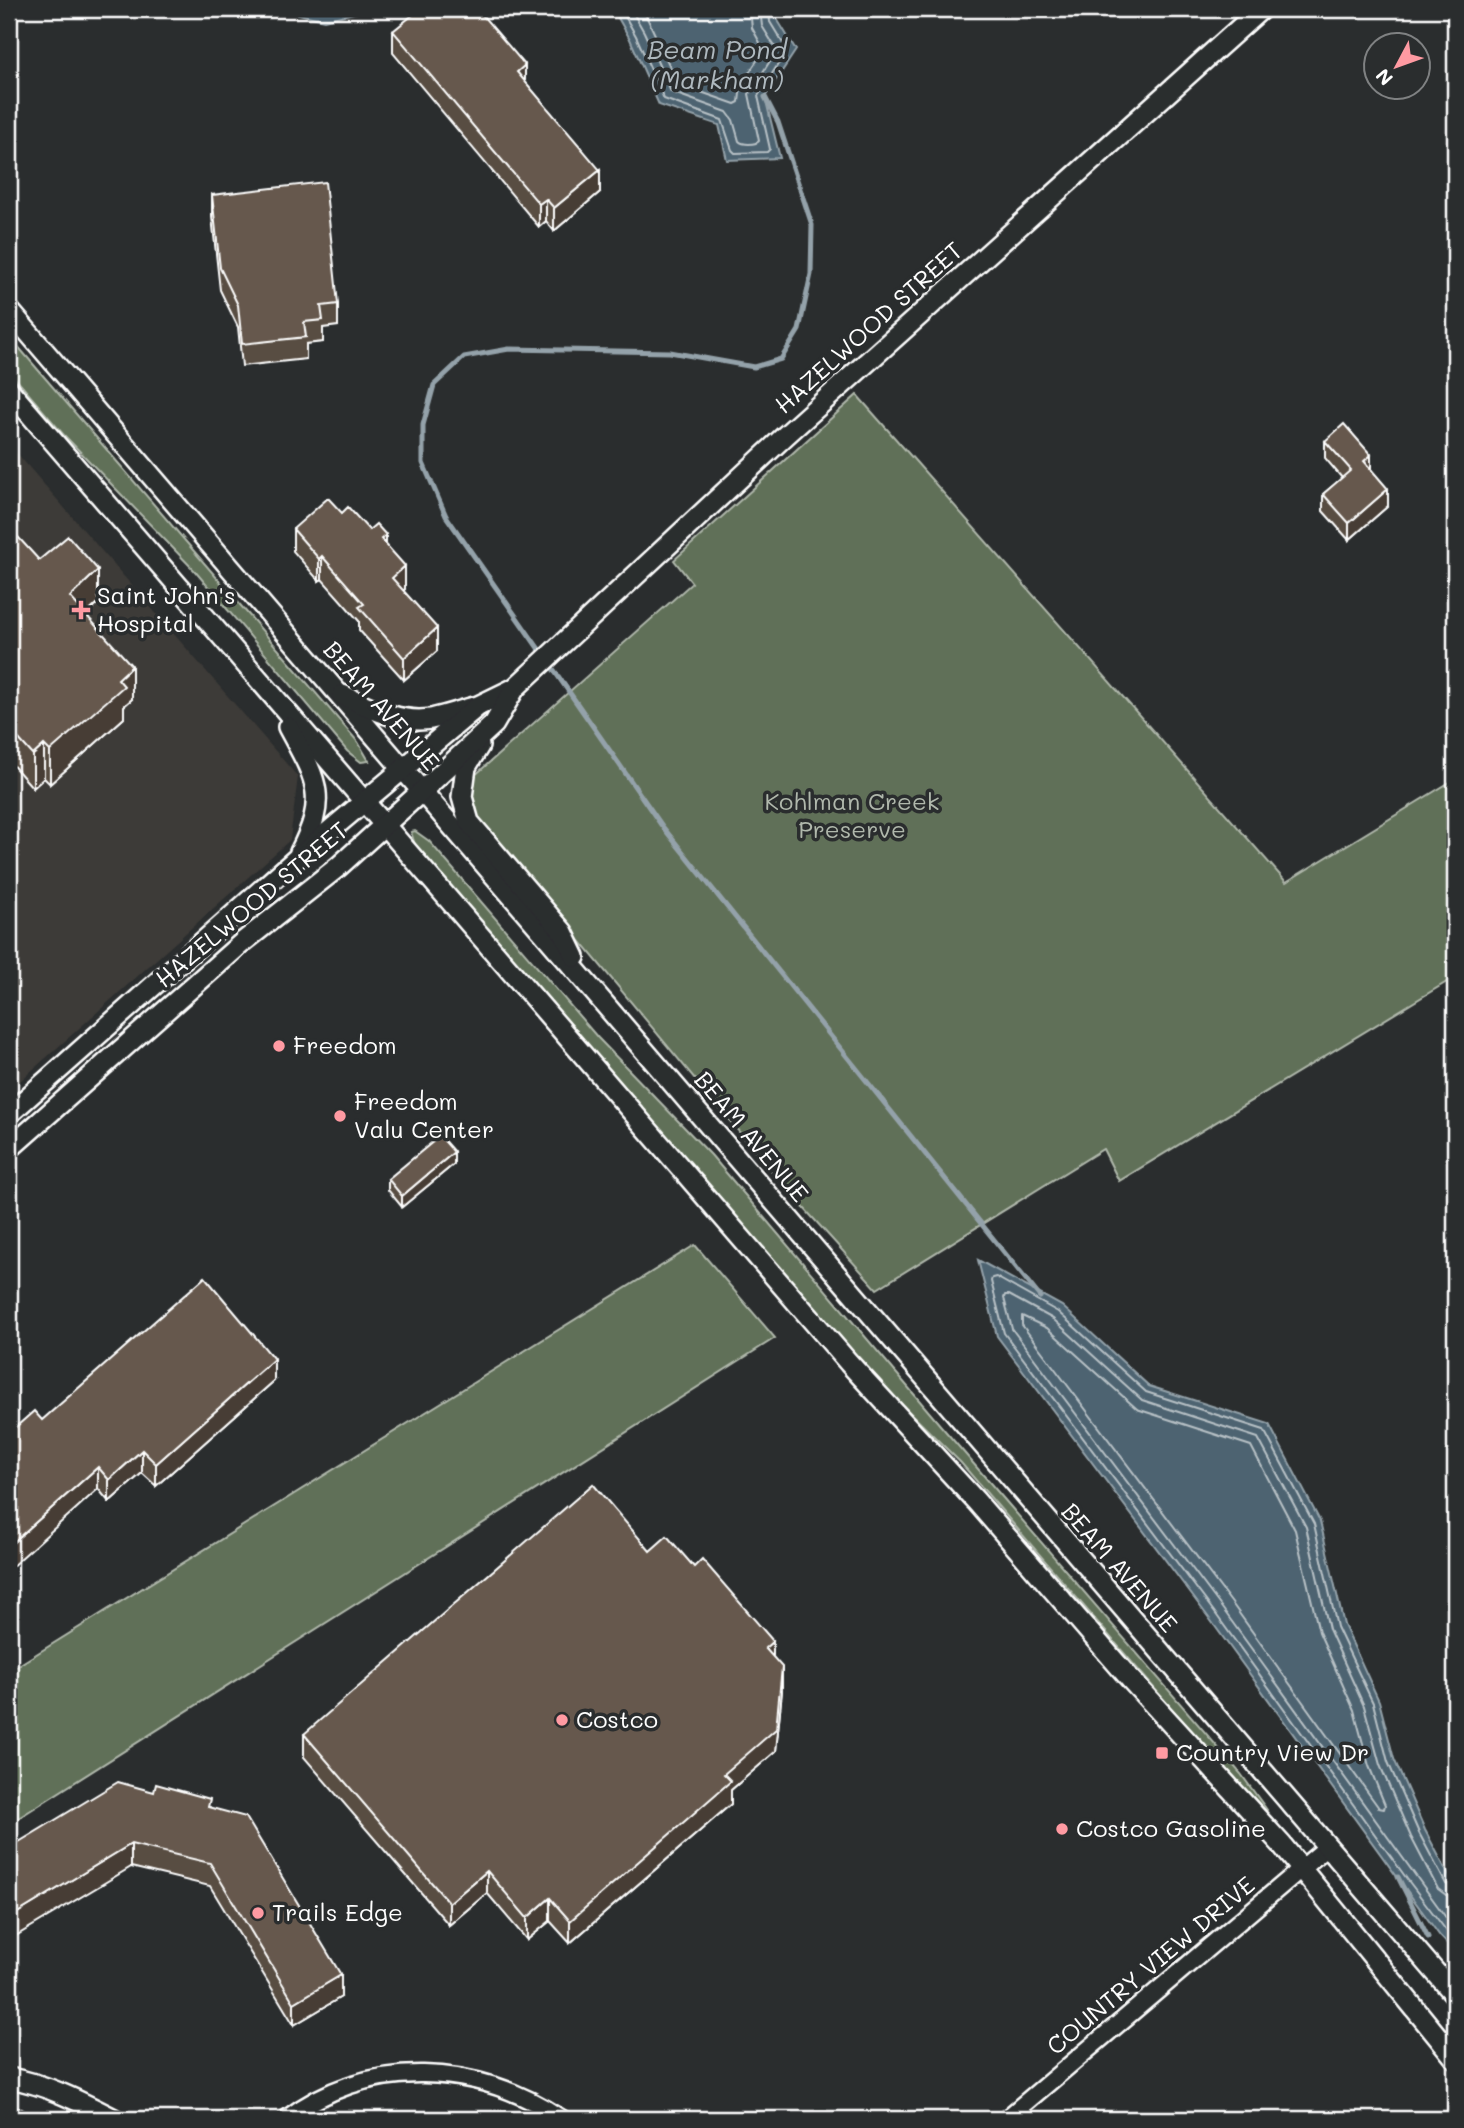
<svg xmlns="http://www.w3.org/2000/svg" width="1464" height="2128" viewBox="0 0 1464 2128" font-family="Mali,sans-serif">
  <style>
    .built { fill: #3c3a37 }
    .green { fill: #617058; stroke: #b0b8ac; stroke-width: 2 }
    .water { fill: #4d6471; stroke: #94a2aa; stroke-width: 2 }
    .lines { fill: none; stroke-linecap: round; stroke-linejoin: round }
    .shore { stroke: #b8c1c6; stroke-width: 2 }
    .stream { stroke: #94a2aa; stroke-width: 5 }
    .minor-casing { stroke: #fff; stroke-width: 21 }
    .tertiary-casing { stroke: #fff; stroke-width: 24 }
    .minor { stroke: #2a2d2e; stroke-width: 16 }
    .tertiary { stroke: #2a2d2e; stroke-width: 19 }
    .wall { fill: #584d42; stroke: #fff; stroke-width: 2 }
    .shaded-wall { fill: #473e36; stroke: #fff; stroke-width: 2 }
    .building { fill: #66594d; stroke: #fff; stroke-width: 2 }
    .poi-dot { fill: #ff9aa2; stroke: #2a2d2e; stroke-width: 2.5 }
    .labels { text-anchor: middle; stroke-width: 7; stroke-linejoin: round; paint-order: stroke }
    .street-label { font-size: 24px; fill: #fff; stroke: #2a2d2e }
    .poi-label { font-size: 24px; fill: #fff; stroke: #2a2d2e; text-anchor: start }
    .park-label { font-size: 24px; fill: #b0b8ac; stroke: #2a2d2e }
    .water-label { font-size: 26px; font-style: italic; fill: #afb9bf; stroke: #2a2d2e }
  </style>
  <rect width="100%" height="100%" fill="#2a2d2e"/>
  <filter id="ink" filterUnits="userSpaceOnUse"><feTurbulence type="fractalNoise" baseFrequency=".0143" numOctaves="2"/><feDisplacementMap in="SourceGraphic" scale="14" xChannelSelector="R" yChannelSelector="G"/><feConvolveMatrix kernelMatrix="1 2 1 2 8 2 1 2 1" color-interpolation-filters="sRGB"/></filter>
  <g filter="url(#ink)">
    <polygon class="built" points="9,444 298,777 290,840 9,1091"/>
    <g class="green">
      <polygon points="9,336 358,742 369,761 361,762 347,751 194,570 63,434 9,371"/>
      <polygon points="857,395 1286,882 1455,779 1455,977 1119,1181 1103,1149 877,1289 785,1187 456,792 692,583 674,560"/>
      <polygon points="415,831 429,841 598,1038 711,1155 941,1426 1241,1774 1267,1810 1263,1815 961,1463 877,1380 810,1307 436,871 415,845 411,832"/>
      <polygon points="695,1245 775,1338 9,1824 9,1671"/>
    </g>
    <g class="water">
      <polygon points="278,9 371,9 324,20"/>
      <polygon points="613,9 776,9 777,19 796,50 765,97 780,158 727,160 719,125 659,105 630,39"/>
      <polygon points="978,1260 1062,1306 1149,1386 1269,1424 1320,1521 1344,1625 1379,1701 1394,1759 1425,1830 1455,1887 1455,1952 1440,1936 1209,1618 997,1336"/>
    </g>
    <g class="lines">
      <g class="shore">
        <polyline points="621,9 636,36 664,99 722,120 732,150 735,153 767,152 770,149 758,96 787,50 770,22 769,9"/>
        <path d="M631,9L644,32L671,92L727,112L733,120L739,141C743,145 755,145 759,141L749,94L777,50L762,26L760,9"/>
        <polyline points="643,9 678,84 735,104 739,102 741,85 764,50 752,28 750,9"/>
        <polygon points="1022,1316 1047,1328 1137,1409 1251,1446 1295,1530 1319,1632 1354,1710 1369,1766 1385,1805 1384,1809 1379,1808 1231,1602 1022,1325"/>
        <polyline points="1455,1888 1446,1884 1419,1833 1388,1762 1373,1703 1337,1627 1314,1524 1264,1430 1146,1392 1058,1312 996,1277 992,1278 991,1281 1004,1333 1215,1613 1407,1879 1455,1942"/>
        <polyline points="1455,1897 1446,1895 1438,1889 1411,1837 1380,1765 1364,1706 1329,1629 1306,1527 1258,1438 1142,1400 1053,1319 1009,1295 1005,1295 1004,1298 1012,1329 1222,1608 1455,1930"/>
      </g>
      <g class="stream">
        <polyline points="543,655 446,516 423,463 423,425 434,385 464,357 509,349 670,352 754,367 781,359 799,330 811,274 812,225 778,122 765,97"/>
        <polyline points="549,663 662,826 1040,1297"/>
        <polyline points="1398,1877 1428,1937"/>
      </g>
      <defs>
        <g id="minor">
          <path d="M286,2119C369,2056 478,2062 562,2119"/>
          <polyline points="1006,2119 1327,1847"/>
        </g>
        <g id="tertiary">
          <polyline points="9,310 1455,1995"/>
          <polyline points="9,390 849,1363 976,1501 1131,1680 1282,1845 1455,2058"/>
          <path d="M342,695C371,708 399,724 431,719C445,716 460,711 474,707"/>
          <path d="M288,727C316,779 329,796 300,852"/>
          <polyline points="479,746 466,767 462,797 469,822 563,932 575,957"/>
          <polyline points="9,1114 296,859 478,706 515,688"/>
          <polyline points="9,1149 243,942 338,867 422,791 494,724 515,688 786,435 1261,9"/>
          <path d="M9,2078C46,2084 81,2102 114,2119"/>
          <polyline points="9,2117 17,2119"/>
        </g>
      </defs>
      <use href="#minor" class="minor-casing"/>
      <use href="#tertiary" class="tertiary-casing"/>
      <use href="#minor" class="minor"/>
      <use href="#tertiary" class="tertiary"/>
    </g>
    <g class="wall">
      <polygon points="393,31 525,82 600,192 554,231 546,221 539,227 393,53"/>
      <polygon points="212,195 338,304 338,326 323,328 323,342 306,344 306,359 242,366 238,327 220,290 212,217"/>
      <polygon points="1325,441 1371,469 1388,506 1349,540 1323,511 1323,494 1342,478 1325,458"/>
      <polygon points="293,529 369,530 386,545 405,589 403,591 437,651 404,680 359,630 359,621 322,579 319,581 293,551"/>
      <polygon points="9,545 39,560 98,603 85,615 132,699 124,706 124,718 50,784 44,778 33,788 9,761"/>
      <polygon points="454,1164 402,1207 388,1190 388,1179"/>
      <polygon points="274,1381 156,1486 142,1473 109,1502 42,1420"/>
      <polygon points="773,1657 782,1690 776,1751 731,1790 731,1804 570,1943 550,1921 527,1940 487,1893 449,1925 304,1757 304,1734"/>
      <polygon points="210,1807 341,1997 294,2025 210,1886 131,1867 9,1848"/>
    </g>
    <g class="shaded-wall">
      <polygon points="525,65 525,88 517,72"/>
      <polygon points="600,170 600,192 554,231 554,208"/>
      <polygon points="546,199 546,221 539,227 539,204"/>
      <polygon points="1371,455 1371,472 1364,461"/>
      <polygon points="1388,489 1388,506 1349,540 1349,523"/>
      <polygon points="386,535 386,557 381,539"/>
      <polygon points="322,556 322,579 319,581 319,559"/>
      <polygon points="405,566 405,589 392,600 392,578"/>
      <polygon points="98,570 98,603 70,630 70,597"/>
      <polygon points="437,628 437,651 404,680 404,658"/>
      <polygon points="132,666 132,699 124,706 124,718 50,784 50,751 118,679"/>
      <polygon points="44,745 44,778 33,788 33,755"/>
      <polygon points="454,1152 454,1164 402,1207 402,1196"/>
      <polygon points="274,1359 274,1381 156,1486 156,1464"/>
      <polygon points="142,1450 142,1473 109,1502 109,1480"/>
      <polygon points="98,1467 98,1489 9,1569 9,1546"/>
      <polygon points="773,1641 773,1663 765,1648"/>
      <polygon points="782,1667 782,1690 776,1751 731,1790 731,1804 570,1943 570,1921 724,1774"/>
      <polygon points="131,1844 131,1867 9,1940 9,1918"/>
      <polygon points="487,1871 487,1893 449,1925 449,1903"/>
      <polygon points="550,1898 550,1921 527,1940 527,1918"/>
      <polygon points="341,1975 341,1997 294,2025 294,2003"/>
    </g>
    <g class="building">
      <polygon points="420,9 477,9 525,65 517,72 600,170 554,208 546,199 539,204 393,31"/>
      <polygon points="325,182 338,304 321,306 323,320 304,322 306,337 242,344 238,305 220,268 212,195"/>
      <polygon points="1344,424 1371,455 1364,461 1388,489 1349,523 1323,494 1351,470 1325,441"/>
      <polygon points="328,498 342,513 348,507 369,530 376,524 386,535 381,539 405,566 392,578 437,628 404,658 359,607 364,604 322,556 319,559 293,529"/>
      <polygon points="68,536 98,570 70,597 132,666 118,679 124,686 50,751 44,745 33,755 9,728 9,545 18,537 39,560"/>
      <polygon points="440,1136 454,1152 402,1196 388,1179"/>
      <polygon points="205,1277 274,1359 156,1464 142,1450 109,1480 98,1467 9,1546 9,1433 34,1411 42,1420"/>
      <polygon points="593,1484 650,1551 667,1536 694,1567 702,1559 773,1641 765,1648 782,1667 776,1729 724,1774 731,1781 570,1921 550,1898 527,1918 487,1871 449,1903 304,1734"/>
      <polygon points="118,1782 154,1792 156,1784 210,1799 208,1807 246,1817 341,1975 294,2003 210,1863 131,1844 9,1918 9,1848"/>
    </g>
  </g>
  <g class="poi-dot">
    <path d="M77.5 599.5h7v7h7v7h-7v7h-7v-7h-7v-7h7z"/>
    <circle cx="279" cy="1046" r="7"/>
    <circle cx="340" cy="1116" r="7"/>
    <circle cx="562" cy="1720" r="7"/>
    <rect x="1155" y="1746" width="14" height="14" rx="3.5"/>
    <circle cx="1062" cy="1829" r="7"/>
    <circle cx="258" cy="1913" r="7"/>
  </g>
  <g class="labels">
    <g class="street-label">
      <text transform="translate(869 328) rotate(-42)" y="8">HAZELWOOD STREET</text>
      <text transform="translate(381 706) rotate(49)" y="8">BEAM AVENUE</text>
      <text transform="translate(252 905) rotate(-40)" y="8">HAZELWOOD STREET</text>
      <text transform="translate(751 1137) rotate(50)" y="8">BEAM AVENUE</text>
      <text transform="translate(1119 1568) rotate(49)" y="8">BEAM AVENUE</text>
      <text transform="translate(1151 1966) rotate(-40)" y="8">COUNTRY VIEW DRIVE</text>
    </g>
    <g class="poi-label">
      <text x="97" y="604">Saint John's<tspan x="97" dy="28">Hospital</tspan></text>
      <text x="293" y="1054">Freedom</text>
      <text x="354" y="1110">Freedom<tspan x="354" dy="28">Valu Center</tspan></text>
      <text x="576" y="1728">Costco</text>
      <text x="1176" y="1761">Country View Dr</text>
      <text x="1076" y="1837">Costco Gasoline</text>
      <text x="272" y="1921">Trails Edge</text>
    </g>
    <g class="park-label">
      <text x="852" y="810">Kohlman Creek<tspan x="852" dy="28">Preserve</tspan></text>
    </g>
    <g class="water-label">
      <text x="717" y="59">Beam Pond<tspan x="717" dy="30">(Markham)</tspan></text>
    </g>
  </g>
  <rect width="1464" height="2128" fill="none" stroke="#2a2d2e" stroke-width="35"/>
  <rect x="18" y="18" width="1429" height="2093" fill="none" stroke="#fff" stroke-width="2.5" filter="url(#ink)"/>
  <g transform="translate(1397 66) rotate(229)"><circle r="33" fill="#2a2d2e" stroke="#7f8182" stroke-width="2"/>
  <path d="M0-5L12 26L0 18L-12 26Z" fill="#ff9aa2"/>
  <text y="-10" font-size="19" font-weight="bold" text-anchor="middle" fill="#ffffff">N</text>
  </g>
</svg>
